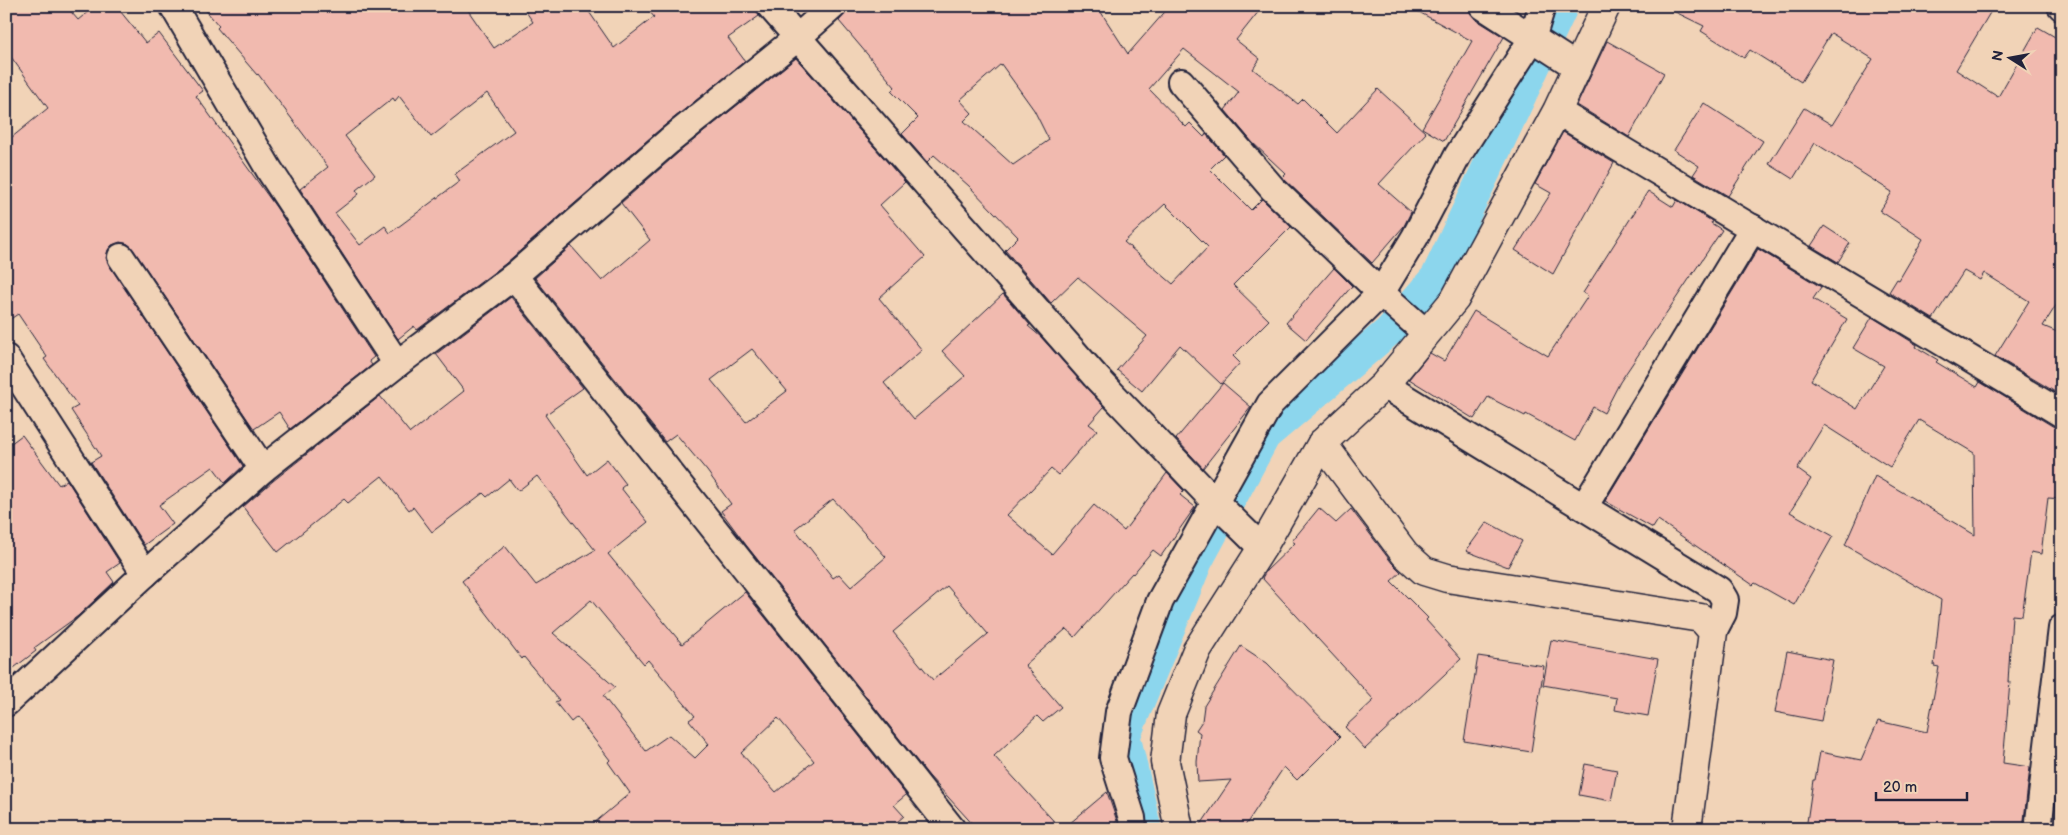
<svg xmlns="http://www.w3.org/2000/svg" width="2068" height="835" viewBox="0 0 2068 835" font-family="'Balsamiq Sans',sans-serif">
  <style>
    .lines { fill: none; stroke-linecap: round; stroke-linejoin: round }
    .canal { stroke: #8cd6ed; stroke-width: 31 }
    .building { fill: #f1baaf; stroke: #22223b; fill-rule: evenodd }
    .street-casing { stroke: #22223b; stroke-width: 30 }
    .secondary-casing { stroke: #22223b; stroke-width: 31 }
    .street { stroke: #f1d3b7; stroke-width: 26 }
    .secondary { stroke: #f1d3b7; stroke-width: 28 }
  </style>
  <rect width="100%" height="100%" fill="#f1d3b7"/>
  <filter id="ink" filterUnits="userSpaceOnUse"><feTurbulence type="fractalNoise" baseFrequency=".02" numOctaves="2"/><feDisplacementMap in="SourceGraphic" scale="10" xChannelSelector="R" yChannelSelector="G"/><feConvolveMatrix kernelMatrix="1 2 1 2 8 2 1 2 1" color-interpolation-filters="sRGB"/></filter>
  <g filter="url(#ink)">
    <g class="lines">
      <polyline class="canal" points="1146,829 1125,736 1197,562 1265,436 1389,331 1436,277 1563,6"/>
    </g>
    <g class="building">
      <polygon points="6,6 66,6 78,20 95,6 116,6 146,43 159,33 203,91 196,96 276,207 374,357 369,361 372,365 290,429 279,412 254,429 133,249 128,244 120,242 112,245 108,250 106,258 109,265 243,466 225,483 213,467 159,505 173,524 144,545 91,462 101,456 71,410 78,406 44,359 47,357 18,314 6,322 6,142 48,108 6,50"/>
      <path d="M202,6H465L494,48L533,22L522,6H585L614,48L654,17L645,6H755L759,16L728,38L745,61L659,130L505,264L417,330L414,326L398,339L300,189L328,167L258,74L257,75L217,28L219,26ZM487,93L514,131L455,174L460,181L390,233L385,226L360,245L335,213L359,194L356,190L375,175L345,136L393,98L395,101L399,96L431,137Z"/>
      <path d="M848,6H1097L1128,54L1170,6H1263L1236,40L1260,59L1253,69L1298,104L1303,99L1337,133L1378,89L1426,133L1379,184L1411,212L1404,226L1372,263L1284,179L1283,177L1286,174L1252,142L1225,110L1239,92L1184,49L1149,89L1186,127L1190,123L1204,137L1206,134L1224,155L1210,169L1251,210L1262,199L1291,227L1233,285L1269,320L1233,356L1240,363L1221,384L1180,345L1142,391L1117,370L1147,336L1078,277L1051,303L1005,250L1018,237L969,186L934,155L927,162L902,134L918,118L891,91L895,87L839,21L847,11ZM1001,64L1034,110L1049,140L1013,165L964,121L972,113L960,100ZM1165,204L1208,247L1173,284L1124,242Z"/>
      <polygon points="1408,6 1464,6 1469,9 1475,19 1504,37 1444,141 1422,128 1472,41"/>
      <polygon points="1663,6 1994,6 1956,70 1998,97 2038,27 2062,41 2062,296 2043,326 2062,334 2062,396 1995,356 2029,301 1984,273 1980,280 1964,271 1933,319 1889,292 1897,279 1899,280 1923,239 1880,211 1892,192 1815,143 1793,179 1769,164 1804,108 1832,125 1873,59 1831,33 1801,82 1750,50 1744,58 1701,31 1704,26"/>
      <polygon points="1607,41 1664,73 1629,137 1577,105"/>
      <path d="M796,58L905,182L880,205L925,257L879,298L922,350L884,383L914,419L965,376L942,351L1003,294L1030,325L1028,326L1041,337L1104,407L1089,424L1097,430L1058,475L1051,469L1007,515L1052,554L1094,505L1124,531L1167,473L1184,491L1180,495L1195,507L1161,556L1153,550L1133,574L1132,573L1075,637L1066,629L1025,665L1061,707L1043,722L1037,716L994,756L1061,829H977L929,776L746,545L721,511L731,504L707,471L676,434L665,442L535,278L571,246L602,281L650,240L621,203L679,152ZM752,349L787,391L746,422L711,380ZM833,499L886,557L851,587L839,574L833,578L795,529ZM947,586L988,634L933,680L893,632Z"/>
      <polygon points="1704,103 1763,141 1728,196 1693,175 1699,166 1674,150"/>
      <polygon points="1563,132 1614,163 1553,274 1515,250 1551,193 1535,184"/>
      <polygon points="1648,191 1673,207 1677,200 1712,221 1711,223 1722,230 1620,382 1604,413 1593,407 1575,441 1526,414 1525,416 1488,397 1474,419 1409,379 1430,353 1444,361 1474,311 1548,356 1588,296 1583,293"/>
      <polygon points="1824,226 1850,243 1838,262 1811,246"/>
      <polygon points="1758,249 1821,287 1813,299 1847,319 1811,380 1857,409 1884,366 1853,348 1872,317 1917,345 1916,347 1938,360 1936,362 1977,387 1980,382 2054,427 2062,429 2062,499 2048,498 2041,554 2031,552 2022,616 2012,615 2008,682 2010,682 2003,763 2030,767 2023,829 1806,829 1813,780 1815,780 1820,752 1861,760 1878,721 1927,732 1939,667 1934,666 1941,600 1845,545 1875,476 1975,535 1974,453 1919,420 1890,467 1824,425 1797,469 1811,479 1790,512 1833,536 1794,605 1755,583 1753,585 1658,520 1653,528 1605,501"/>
      <polygon points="1334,268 1352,286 1306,340 1286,323"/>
      <path d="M511,297L583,388L545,415L587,475L607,459L626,484L621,488L648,522L608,554L682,644L745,592L906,795L894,805L904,816L889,829H587L630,793L608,762L610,760L577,717L571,722L555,702L559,700L524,657L522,659L462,581L505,546L536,585L595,550L537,476L518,491L509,479L487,497L483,493L432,532L413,507L409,510L382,476L348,503L344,499L278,552L243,507L273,481L380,396L410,433L464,391L436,354ZM591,600L644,664L648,660L695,716L689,720L709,744L695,758L669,735L646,751L603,696L615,687L553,633ZM778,718L814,761L776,792L741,753Z"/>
      <polygon points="1223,383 1251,407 1203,468 1176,439"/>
      <polygon points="22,435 59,485 67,480 120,563 107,572 114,582 78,616 34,648 36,651 6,674 6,447"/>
      <polygon points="1319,508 1336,523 1351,509 1392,563 1401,572 1391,581 1428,618 1426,620 1461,659 1365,749 1345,727 1374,700 1262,578 1266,571 1295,543 1292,541"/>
      <polygon points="1487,522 1522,541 1508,567 1466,551"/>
      <polygon points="1551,640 1658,659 1648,716 1615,710 1617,698 1543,685"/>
      <polygon points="1241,646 1267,663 1340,737 1297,780 1284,767 1243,829 1198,829 1231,780 1198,782 1197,762 1200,733 1196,730 1202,721 1204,706"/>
      <polygon points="1787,651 1833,660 1821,721 1775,712"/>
      <polygon points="1478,656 1544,666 1531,752 1464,741"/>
      <polygon points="1585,764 1617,770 1611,801 1579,795"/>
      <polygon points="1107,792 1117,821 1108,829 1063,829"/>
    </g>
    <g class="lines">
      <defs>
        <g id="street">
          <polyline points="173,6 270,171 397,364"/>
          <polyline points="770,6 1095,376 1215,502 1262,548"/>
          <polyline points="1483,6 1577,67"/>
          <polyline points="2061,6 2062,7"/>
          <polyline points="1181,82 1273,189 1381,293 1426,333"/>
          <polyline points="1557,111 2062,414"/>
          <polyline points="121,257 263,469"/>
          <polyline points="514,276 952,829"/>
          <polyline points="6,358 145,574"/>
          <polyline points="1384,385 1719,590 1725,600 1723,613 1713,632"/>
          <polyline points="1584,507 1753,228"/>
          <polyline points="6,703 145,574 263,469 397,364 514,276 669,141 797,38 833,6"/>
          <polyline points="1133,829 1132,818 1113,758 1119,712 1160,601 1270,404 1381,293 1415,237 1458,155 1532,39 1542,6"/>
          <polyline points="2038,829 2062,628"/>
        </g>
        <g id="secondary">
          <polyline points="1322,443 1405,554 1424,571 1447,578 1701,618 1713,632 1687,829"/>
          <polyline points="1179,829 1165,762 1171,714 1197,650 1262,548 1322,443 1384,385 1455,299 1557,111 1606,6"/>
        </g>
      </defs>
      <use href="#street" class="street-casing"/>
      <use href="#secondary" class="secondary-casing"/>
      <use href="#street" class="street"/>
      <use href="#secondary" class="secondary"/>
    </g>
  </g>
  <rect width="2068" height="835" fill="none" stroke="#f1d3b7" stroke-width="25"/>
  <rect x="12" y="12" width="2043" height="810" fill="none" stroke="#22223b" stroke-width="2" filter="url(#ink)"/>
  <g transform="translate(2010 58) rotate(281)" stroke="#f1d3b7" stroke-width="4" paint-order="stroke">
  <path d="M0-4L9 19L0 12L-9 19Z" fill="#22223b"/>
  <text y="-8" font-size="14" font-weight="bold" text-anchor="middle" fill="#22223b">N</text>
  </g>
  <path d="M1876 792v8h91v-8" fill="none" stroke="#22223b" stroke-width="2.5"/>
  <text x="1883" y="792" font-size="15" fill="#22223b" stroke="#f1d3b7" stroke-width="4" paint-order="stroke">20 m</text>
</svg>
